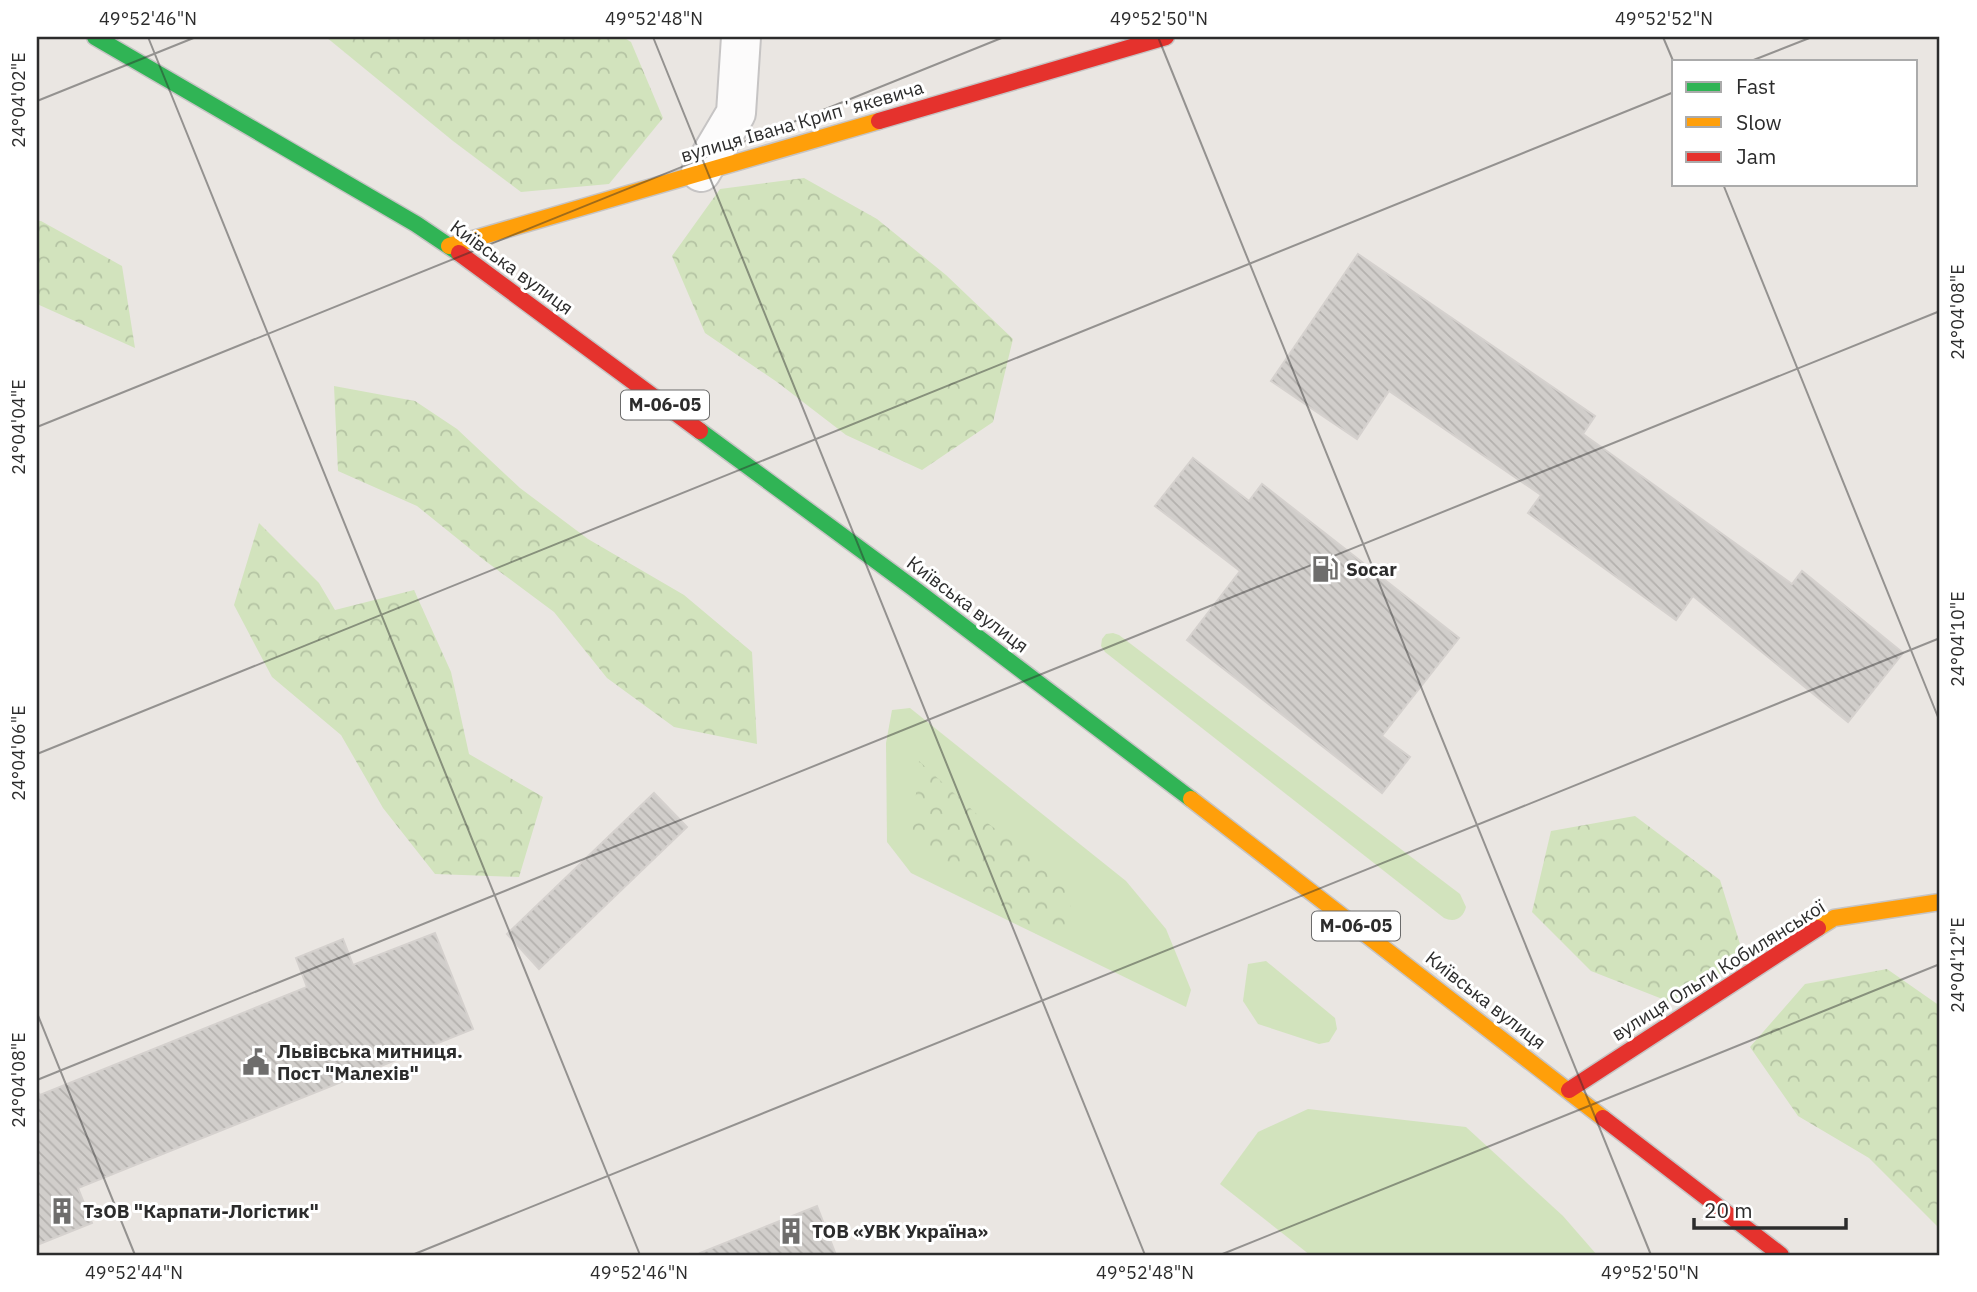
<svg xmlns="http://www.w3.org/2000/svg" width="1977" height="1292" viewBox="0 0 1977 1292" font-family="'IBM Plex Sans',sans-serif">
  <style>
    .grass { fill: #d2e3bd }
    .forest { fill: url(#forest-crowns) }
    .building { fill: url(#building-back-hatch); stroke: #d5d1ce; stroke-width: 2 }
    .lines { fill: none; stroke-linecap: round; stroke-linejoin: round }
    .street-casing { stroke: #c6c4c4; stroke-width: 42 }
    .fast-casing { stroke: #c6c4c4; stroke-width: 19 }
    .slow-casing { stroke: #c6c4c4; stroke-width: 19 }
    .jam-casing { stroke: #c6c4c4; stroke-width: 19 }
    .street { stroke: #fcfbfb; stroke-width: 38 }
    .fast { stroke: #30b455; stroke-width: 16 }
    .slow { stroke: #ff9f0a; stroke-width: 16 }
    .jam { stroke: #e5322d; stroke-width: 16 }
    .ticks { fill: none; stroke: #2c2c2c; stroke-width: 2; stroke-opacity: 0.45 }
    .labels { text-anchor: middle; stroke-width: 6; stroke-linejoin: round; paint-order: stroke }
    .shield { fill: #fff; stroke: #6b6b6b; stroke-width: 2 }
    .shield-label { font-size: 18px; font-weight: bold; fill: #2c2c2c }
    .street-label { font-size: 19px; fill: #2c2c2c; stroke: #fff }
    .poi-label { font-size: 19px; font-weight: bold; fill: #2c2c2c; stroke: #fff; text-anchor: start }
    .neatline { fill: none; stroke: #2c2c2c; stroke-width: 2.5 }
    .ticks-label { font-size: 18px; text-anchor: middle; fill: #2c2c2c }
  </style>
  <defs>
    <pattern id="forest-crowns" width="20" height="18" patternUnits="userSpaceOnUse" patternTransform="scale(1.75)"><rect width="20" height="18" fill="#d2e3bd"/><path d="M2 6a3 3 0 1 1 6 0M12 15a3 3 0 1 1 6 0" fill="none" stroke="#b4c3a3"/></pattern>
    <pattern id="building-back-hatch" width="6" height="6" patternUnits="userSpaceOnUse" patternTransform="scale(1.75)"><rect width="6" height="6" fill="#d1cecb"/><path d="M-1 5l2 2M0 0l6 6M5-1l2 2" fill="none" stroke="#b4b1ae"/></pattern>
  </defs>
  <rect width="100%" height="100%" fill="#eae6e2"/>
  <g class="grass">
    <path d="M1113,633L1119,635L1460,894L1466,907C1463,918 1455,923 1444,918L1105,652L1101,646L1102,639L1106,634Z"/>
    <polygon points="910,708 1126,881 1166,929 1191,990 1186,1007 911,873 887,842 886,743 892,710"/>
    <polygon points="1266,961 1335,1018 1337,1029 1329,1042 1319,1044 1258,1024 1243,1001 1248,964"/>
    <polygon points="1308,1109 1466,1127 1563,1216 1597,1255 1310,1255 1220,1184 1258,1132"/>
  </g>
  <g class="forest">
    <polygon points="326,37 623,37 631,42 663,118 609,184 521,192 453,141"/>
    <polygon points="804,178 877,219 946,275 1013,339 993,422 922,470 846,435 777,382 705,333 672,256 720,189"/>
    <polygon points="37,221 41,221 122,266 135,348 37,304"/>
    <polygon points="334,386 415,401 457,429 520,488 588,539 684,595 752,652 757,744 674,727 607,678 554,612 484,560 417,506 338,471"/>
    <polygon points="259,523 319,583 335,610 414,590 451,672 469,754 543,797 519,877 435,874 383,808 341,735 272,677 234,605"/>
    <polygon points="919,761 981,818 1048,869 1072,898 1064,936 1024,923 912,836"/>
    <polygon points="1635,816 1720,880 1745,960 1670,1002 1591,971 1532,912 1551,831"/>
    <polygon points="1887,969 1940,1006 1940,1229 1869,1158 1798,1116 1750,1047 1805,984"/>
  </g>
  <g class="building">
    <polygon points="1358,254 1595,416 1583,434 1792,584 1802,571 1903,653 1848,722 1693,596 1676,620 1528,513 1541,495 1389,391 1357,439 1271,381"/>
    <polygon points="1193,458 1249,501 1262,484 1459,638 1382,736 1410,757 1382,793 1187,640 1240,571 1155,506"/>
    <polygon points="654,793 687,827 539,969 507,934"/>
    <polygon points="435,933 473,1029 78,1188 92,1223 37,1245 37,1091 40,1095 307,987 296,958 343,939 353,965"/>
    <polygon points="817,1206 836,1255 701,1255 700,1253"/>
  </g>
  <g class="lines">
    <defs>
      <polyline id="street" points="701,172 736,113 741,37"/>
      <g id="fast">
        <polyline points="95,37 416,224 459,253"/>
        <polyline points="700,431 913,588 1191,799"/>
      </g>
      <g id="slow">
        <polyline points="449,246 879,121"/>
        <polyline points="1191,799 1603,1118"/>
        <polyline points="1818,928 1834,918 1940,902"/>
      </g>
      <g id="jam">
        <polyline points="879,121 1166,37"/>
        <polyline points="459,253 700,431"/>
        <polyline points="1569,1090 1818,928"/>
        <polyline points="1603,1118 1781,1255"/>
      </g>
    </defs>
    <use href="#street" class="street-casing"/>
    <use href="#fast" class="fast-casing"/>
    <use href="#slow" class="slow-casing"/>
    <use href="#jam" class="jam-casing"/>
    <use href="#street" class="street"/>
    <use href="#fast" class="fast"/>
    <use href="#slow" class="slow"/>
    <use href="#jam" class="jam"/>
  </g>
  <path class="ticks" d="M148,37L640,1255M653,37L1145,1255M1158,37L1651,1255M1663,37L1674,63M1751,61L1812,37M37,101L196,37M1723,184L1940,722M37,427L1004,37M37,754L1674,92M37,1013L135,1255M37,1080L1940,311M412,1255L1940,638M1220,1255L1940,964"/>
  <defs>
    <symbol id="fuel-bare" viewBox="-9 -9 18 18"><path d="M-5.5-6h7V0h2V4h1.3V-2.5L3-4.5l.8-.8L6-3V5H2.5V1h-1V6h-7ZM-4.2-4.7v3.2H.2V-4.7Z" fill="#6e6d6c" stroke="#fff" stroke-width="2.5" paint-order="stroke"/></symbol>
    <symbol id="civic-bare" viewBox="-9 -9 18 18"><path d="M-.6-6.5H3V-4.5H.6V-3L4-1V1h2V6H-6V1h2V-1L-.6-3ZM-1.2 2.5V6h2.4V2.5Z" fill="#6e6d6c" stroke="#fff" stroke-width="2.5" paint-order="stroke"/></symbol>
    <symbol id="building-bare" viewBox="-9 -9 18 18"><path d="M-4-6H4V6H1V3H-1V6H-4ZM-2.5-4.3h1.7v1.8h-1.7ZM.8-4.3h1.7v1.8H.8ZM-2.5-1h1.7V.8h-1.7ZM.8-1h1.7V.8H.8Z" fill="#6e6d6c" stroke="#fff" stroke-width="2.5" paint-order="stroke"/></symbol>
  </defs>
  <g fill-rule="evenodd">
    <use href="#fuel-bare" x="1306" y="550" width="38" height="38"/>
    <use href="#civic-bare" x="237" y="1043" width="38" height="38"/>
    <use href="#building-bare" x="43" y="1192" width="38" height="38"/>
    <use href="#building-bare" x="772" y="1212" width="38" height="38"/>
  </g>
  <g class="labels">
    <g class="shield">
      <rect x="621" y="390.5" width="88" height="29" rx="5"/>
      <rect x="1312" y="911.5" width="88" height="29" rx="5"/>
    </g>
    <g class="shield-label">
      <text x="665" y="411">М-06-05</text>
      <text x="1356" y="932">М-06-05</text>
    </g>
    <g class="street-label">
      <text transform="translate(802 121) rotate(-16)" y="7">вулиця Івана Крипʼякевича</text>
      <text transform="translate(512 267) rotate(36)" y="7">Київська вулиця</text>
      <text transform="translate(968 604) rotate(37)" y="7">Київська вулиця</text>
      <text transform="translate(1718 970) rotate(-32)" y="7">вулиця Ольги Кобилянської</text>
      <text transform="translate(1486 1000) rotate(38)" y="7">Київська вулиця</text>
    </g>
    <g class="poi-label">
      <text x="1346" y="576">Socar</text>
      <text x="277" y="1058">Львівська митниця.<tspan x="277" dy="22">Пост "Малехів"</tspan></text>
      <text x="83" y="1218">ТзОВ "Карпати-Логістик"</text>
      <text x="812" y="1238">ТОВ «УВК Україна»</text>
    </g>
  </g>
  <rect width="1977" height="1292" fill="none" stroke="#ffffff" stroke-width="77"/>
  <rect x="1672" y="60" width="245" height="126" fill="#ffffff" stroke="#ababab" stroke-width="2"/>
  <rect x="1686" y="82" width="35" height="10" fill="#30b455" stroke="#ababab" stroke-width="2"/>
  <text x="1736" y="94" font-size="21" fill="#2c2c2c">Fast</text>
  <rect x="1686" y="117" width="35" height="10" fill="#ff9f0a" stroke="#ababab" stroke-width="2"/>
  <text x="1736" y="130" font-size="21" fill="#2c2c2c">Slow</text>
  <rect x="1686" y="152" width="35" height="10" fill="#e5322d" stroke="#ababab" stroke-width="2"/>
  <text x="1736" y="164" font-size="21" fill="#2c2c2c">Jam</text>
  <path d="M1694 1218v10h152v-10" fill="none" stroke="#2c2c2c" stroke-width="3.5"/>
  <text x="1704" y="1218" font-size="21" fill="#2c2c2c" stroke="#ffffff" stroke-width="5" paint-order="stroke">20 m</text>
  <rect x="38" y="38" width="1900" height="1216" class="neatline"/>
  <g class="ticks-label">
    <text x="148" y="25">49°52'46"N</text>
    <text x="654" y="25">49°52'48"N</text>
    <text x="1159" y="25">49°52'50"N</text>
    <text x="1664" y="25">49°52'52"N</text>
    <text transform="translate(19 100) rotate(-90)" y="6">24°04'02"E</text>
    <text transform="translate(1958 312) rotate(-90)" y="6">24°04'08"E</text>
    <text transform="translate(19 427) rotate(-90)" y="6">24°04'04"E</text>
    <text transform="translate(1958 639) rotate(-90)" y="6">24°04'10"E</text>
    <text transform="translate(19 753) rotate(-90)" y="6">24°04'06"E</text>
    <text transform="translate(1958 965) rotate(-90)" y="6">24°04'12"E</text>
    <text transform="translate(19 1080) rotate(-90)" y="6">24°04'08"E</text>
    <text x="134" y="1279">49°52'44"N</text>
    <text x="639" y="1279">49°52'46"N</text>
    <text x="1145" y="1279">49°52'48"N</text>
    <text x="1650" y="1279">49°52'50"N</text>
  </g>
</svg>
